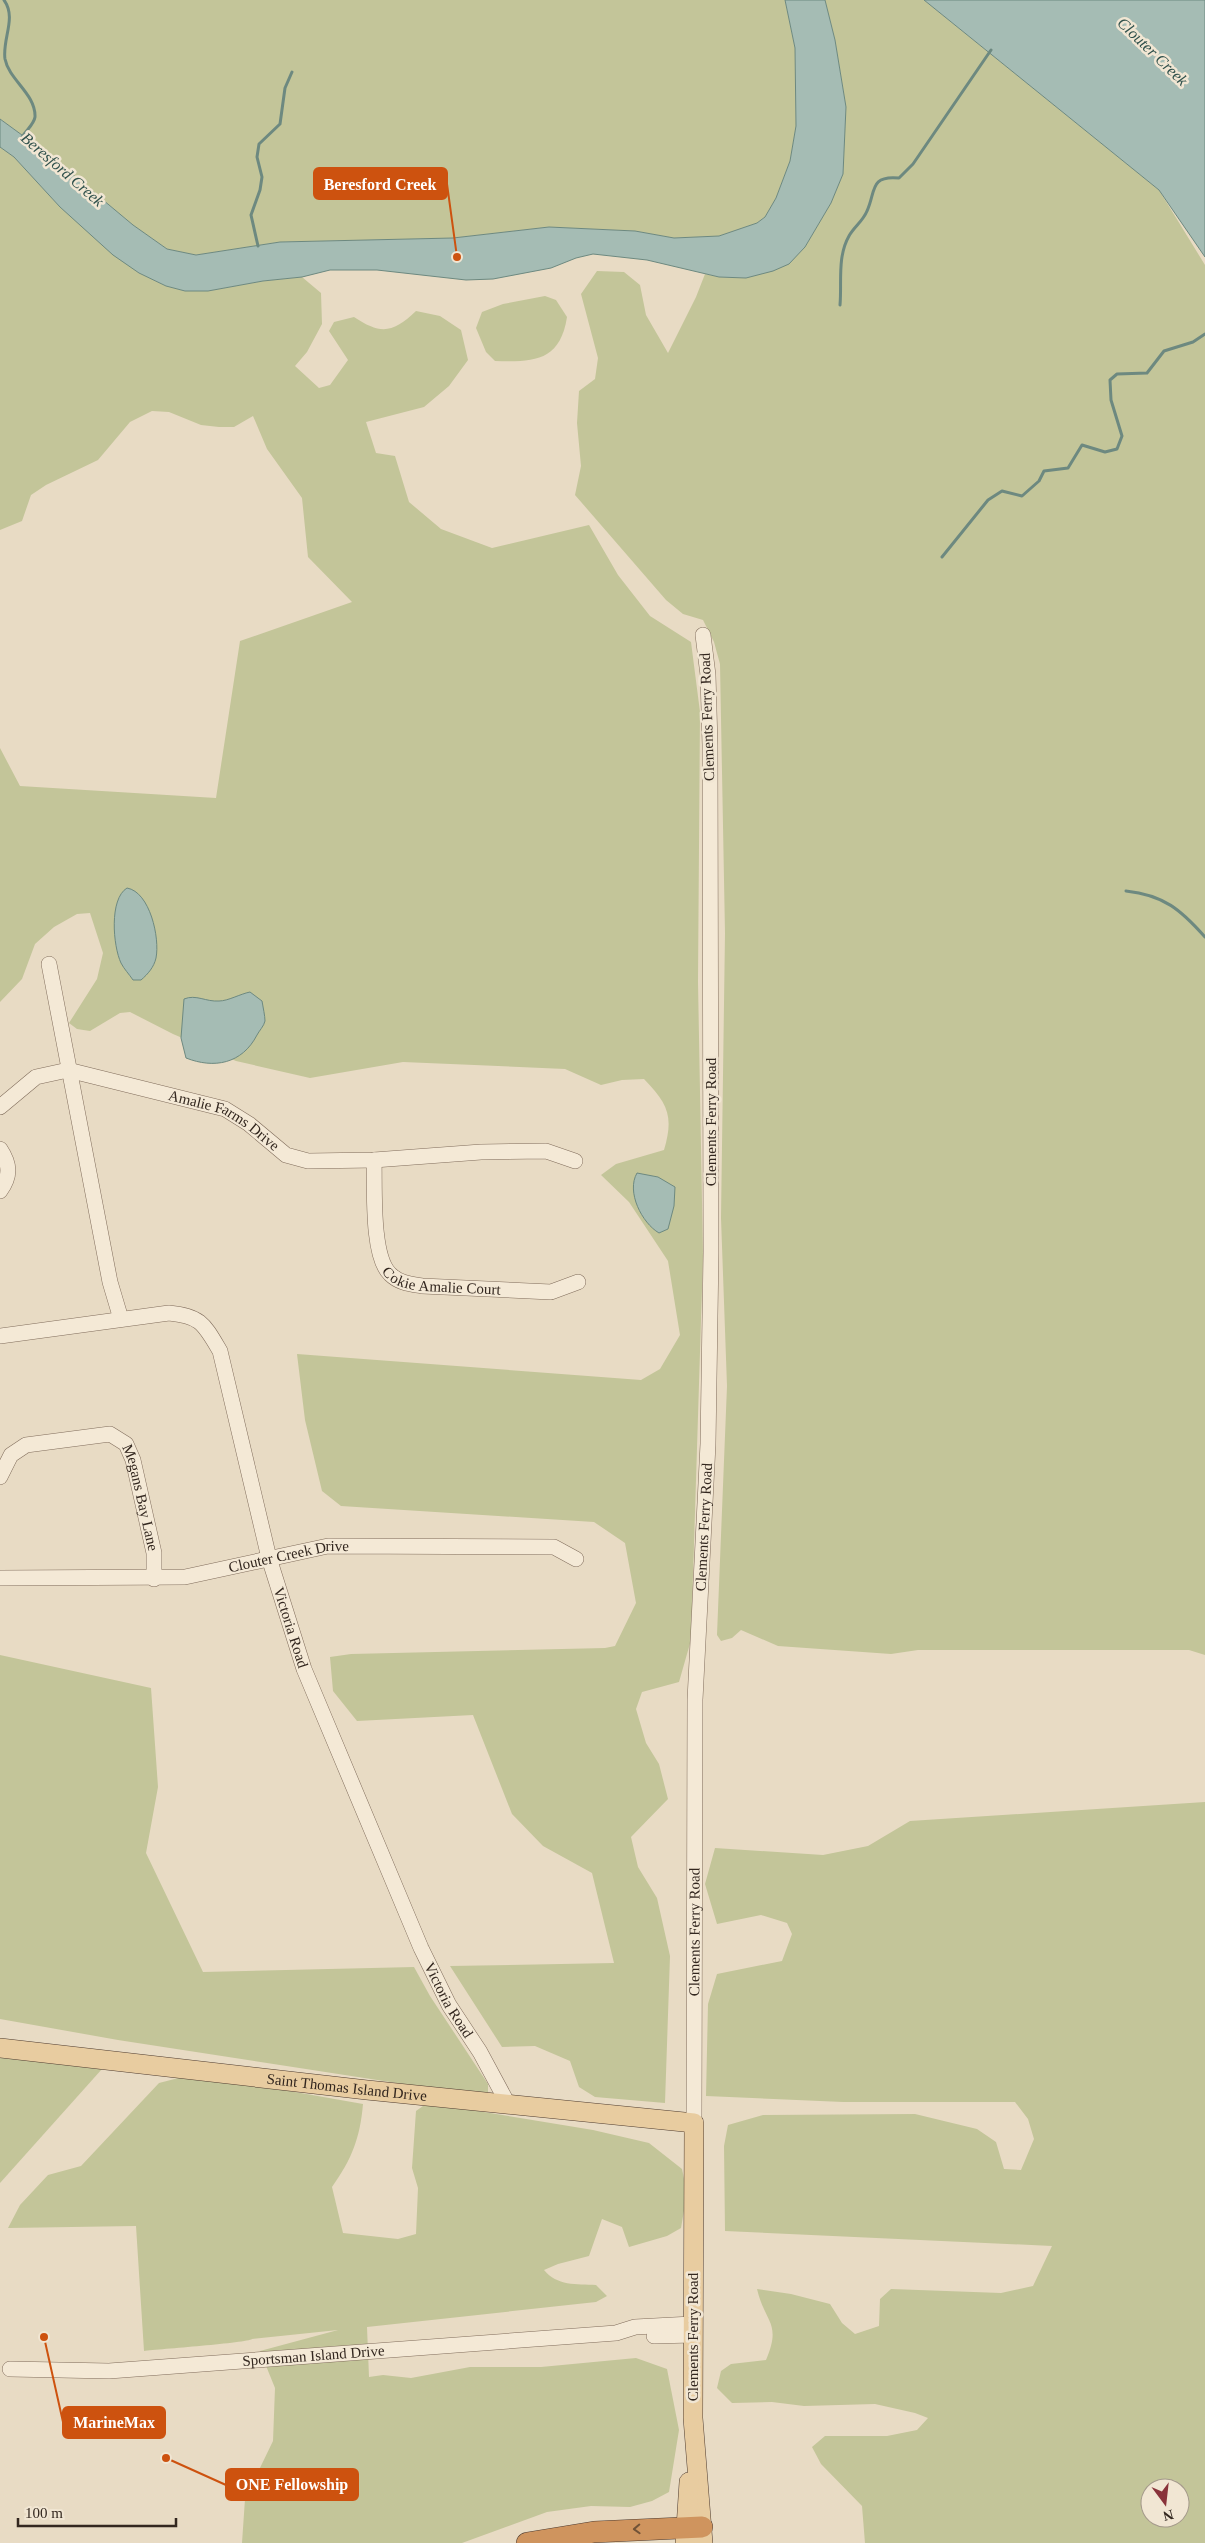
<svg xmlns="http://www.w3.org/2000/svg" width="1205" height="2543" viewBox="0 0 1205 2543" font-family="Georgia,serif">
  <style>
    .green { fill: #c3c599; fill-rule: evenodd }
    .water { fill: #a5bcb4; stroke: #6d8980 }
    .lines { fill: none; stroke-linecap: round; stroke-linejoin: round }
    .stream { stroke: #6d8980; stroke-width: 3 }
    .minor-casing { stroke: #816d5c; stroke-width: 16 }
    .major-casing { stroke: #4f3c30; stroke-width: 20 }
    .highway-casing { stroke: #4f3c30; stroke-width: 22 }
    .minor { stroke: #f4e9d6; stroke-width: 15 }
    .major { stroke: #e8cca0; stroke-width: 19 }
    .highway { stroke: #cf945e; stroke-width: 21 }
    .oneway { stroke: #715338 }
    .labels { text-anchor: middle; stroke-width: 5; stroke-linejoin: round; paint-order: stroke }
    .street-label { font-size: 15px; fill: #33271f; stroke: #f1e6d3 }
    .water-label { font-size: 16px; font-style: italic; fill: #30514c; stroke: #f1e6d3 }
    .leader { fill: none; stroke: #cd520f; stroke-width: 2 }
    .callout-dot { fill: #cd520f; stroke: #f1e6d3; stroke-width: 2 }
    .callout { fill: #cd520f; stroke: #cd520f; stroke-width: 2 }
    .callout-label { font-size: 16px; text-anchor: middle; font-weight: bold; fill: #fff }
  </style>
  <rect width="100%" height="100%" fill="#e8dbc4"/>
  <g class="green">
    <polygon points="0,0 785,0 795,48 796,126 790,161 776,198 765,217 757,223 719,236 674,238 635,231 549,227 453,238 280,242 196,255 167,249 133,225 48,154 0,119"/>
    <polygon points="825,0 924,0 1159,190 1205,265 1205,1655 1189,1650 918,1650 891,1654 778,1646 741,1630 732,1638 721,1641 717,1635 727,1386 721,1218 725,933 720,664 714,642 703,620 683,614 666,600 575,495 581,466 577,423 579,391 595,379 598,358 581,294 597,271 624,272 640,285 646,315 668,353 696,297 705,274 719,277 746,278 758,274 805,247 831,203 843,174 846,107 835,40"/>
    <path d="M0,147L14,157L60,207L139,273L166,286L185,291H208L263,281L302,277L321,293L322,324L307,352L295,366L319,388L330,385L348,360L329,331L334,322L354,317C381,335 393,333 416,311L440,316L461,330L468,360L449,386L424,407L366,422L376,453L395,456L409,502L441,529L492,548L589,525L618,575L650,616L691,642L700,712L698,982L703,1256L691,1640L679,1682L642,1692L636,1709L646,1743L659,1764L668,1799L631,1837L638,1867L657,1898L670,1956L665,2103L595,2097L579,2087L570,2061L535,2046L502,2047L450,1966L614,1963L592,1873L543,1846L512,1814L473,1715L357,1721L333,1691L330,1657L351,1654L605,1648L615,1646L636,1603L625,1543L594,1522L341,1506L322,1491L305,1420L297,1354L641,1380L660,1369L680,1335L668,1261L629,1202L601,1175L616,1164L664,1150C674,1116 668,1104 644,1079L622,1080L601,1085L565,1069L403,1062L310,1078L236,1061L173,1034L130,1012L120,1013L90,1031L77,1029L69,1023L97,979L103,953L90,913L77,914L54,927L35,944L22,979L0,1002V748L20,786L216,798L240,641L352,602L308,557L302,498L267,449L253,416L234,427H219L201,425L169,412L152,411L130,422L98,460L46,485L31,495L22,521L0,530ZM652,1176L658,1177L668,1229Z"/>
    <path d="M545,296L556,300L567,317C560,362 533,362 495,361L486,352L476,328L482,312L503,304Z"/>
    <polygon points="0,1655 151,1688 158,1787 146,1853 203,1972 414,1967 430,1996 488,2084 488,2094 468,2094 118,2040 0,2019"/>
    <path d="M1205,1802V2543H865L862,2506L821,2464L812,2447L825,2436H887L917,2430L928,2418L915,2413L875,2404L804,2406L772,2402L732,2403L717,2388L721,2371L731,2364L766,2360C782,2323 765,2323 757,2289L791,2294L830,2304L842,2323L855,2334L879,2326L880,2299L891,2289L1001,2293L1033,2286L1052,2246L725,2231L724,2146L728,2125L763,2115L915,2114L977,2129L996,2142L1004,2169L1021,2170L1034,2139L1028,2119L1015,2102H843L706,2096L708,2004L717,1974L782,1961L792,1934L787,1923L761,1915L717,1924L705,1884L715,1848L823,1855L868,1846L910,1821ZM1150,2488H1180V2518H1150Z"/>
    <polygon points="0,2057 102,2069 0,2183"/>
    <path d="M194,2074L363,2104C360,2138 352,2159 332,2187L343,2233L398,2239L416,2234L418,2188L412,2168L416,2111L423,2106H447L593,2130L649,2143L682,2169L687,2193L681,2228L667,2236L629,2247L622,2227L602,2219L589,2256L558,2264L544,2270C557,2286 576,2284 596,2285L607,2296L596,2302L367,2327L369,2377L383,2375L411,2378L470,2367H541L636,2358L667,2369L679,2430L669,2492L652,2501L630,2507L591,2506L547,2512L462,2543H242L245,2499L273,2441L275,2388L260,2351L338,2330L252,2339C247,2343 159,2349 144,2351L136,2226L8,2228L20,2205L48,2175L81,2166L159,2083Z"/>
  </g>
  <g class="water">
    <polygon points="785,0 825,0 835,40 846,107 843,174 831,203 805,247 789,264 773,271 746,278 719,277 647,260 593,254 576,258 551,268 493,279 466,280 377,270 330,270 302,277 263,281 208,291 185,291 166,286 139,273 113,255 60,207 14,157 0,147 0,119 48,154 133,225 167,249 196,255 280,242 453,238 549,227 635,231 674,238 719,236 757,223 765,217 776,198 790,161 796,126 795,48"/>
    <polygon points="924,0 1205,0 1205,257 1159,190"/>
    <path d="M127,888C150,892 160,938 156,958C154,967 148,974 141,980H133C129,974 124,969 121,963C113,946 109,899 127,888Z"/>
    <path d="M250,992L262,1001C263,1007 265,1016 265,1021C264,1026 259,1031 257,1035C242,1064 214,1069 186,1058L181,1038L184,999C196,994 206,1002 219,1001C228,1001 240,994 250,992Z"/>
    <path d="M637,1173L658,1177L675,1187L674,1206L668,1229L659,1233C642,1223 626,1192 637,1173Z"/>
  </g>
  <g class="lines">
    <g class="stream">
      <path d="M4,0C17,18 2,39 5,59C9,80 36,94 35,117C34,125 24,132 21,139"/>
      <polyline points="258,246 251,215 260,190 262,177 257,157 259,144 280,124 285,88 292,72"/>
      <path d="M840,305C842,283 837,257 849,236C854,227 863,221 867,211C876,192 869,175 899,178L913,164L991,50"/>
      <polyline points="942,557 988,500 1002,491 1022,496 1039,481 1044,471 1068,468 1082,445 1105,452 1117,449 1122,436 1111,400 1110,380 1117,374 1147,373 1164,351 1193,342 1205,334"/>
      <path d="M1126,891C1164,895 1181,910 1205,937"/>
    </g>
    <defs>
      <g id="minor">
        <polyline points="49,964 110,1282 121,1319"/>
        <path id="s1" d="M0,1107L36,1077L68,1070L225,1109L249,1124L286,1155L308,1161L374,1160L481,1152L546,1151L575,1161"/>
        <path d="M0,1149C10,1164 11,1176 0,1191"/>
        <path id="s2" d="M374,1160C375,1187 371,1256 390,1274C399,1283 410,1284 422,1286L551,1292L578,1282"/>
        <path id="s3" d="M0,1336L169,1313C201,1316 204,1324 220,1351L269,1558L304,1669L421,1948L449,2005L480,2052L508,2104"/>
        <path id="s4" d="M0,1477L11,1455L26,1445L110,1434L126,1444L133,1460L154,1553V1579"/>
        <path id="s5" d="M0,1578L185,1577L328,1546L554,1547L576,1559"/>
        <path id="s6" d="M694,2123L695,1700L708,1444L711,1252L710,745L708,675L703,635"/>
        <polyline points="654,2336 693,2335"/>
        <path id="s7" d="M10,2369L109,2371L616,2333L635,2327L692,2324"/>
      </g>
      <g id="major">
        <path id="s8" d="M0,2048L367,2090L694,2123L693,2418L703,2543"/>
        <polyline points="685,2543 689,2482"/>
      </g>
      <polyline id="highway" points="527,2543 594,2532 702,2527"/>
    </defs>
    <use href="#minor" class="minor-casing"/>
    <use href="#major" class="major-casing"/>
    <use href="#highway" class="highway-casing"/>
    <use href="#minor" class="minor"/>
    <use href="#major" class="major"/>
    <use href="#highway" class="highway"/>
  </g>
  <defs><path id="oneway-chevron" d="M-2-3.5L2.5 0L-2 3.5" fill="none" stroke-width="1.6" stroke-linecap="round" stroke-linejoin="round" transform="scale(1.25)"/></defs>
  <use class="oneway" href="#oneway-chevron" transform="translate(637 2529) rotate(178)"/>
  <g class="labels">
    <g class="street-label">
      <text transform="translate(707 717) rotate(-92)" y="5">Clements Ferry Road</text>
      <text transform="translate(711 1122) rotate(-90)" y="5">Clements Ferry Road</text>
      <text dy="5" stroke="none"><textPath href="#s1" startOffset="245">Amalie Farms Drive</textPath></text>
      <text dy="5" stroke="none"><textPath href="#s2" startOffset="170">Cokie Amalie Court</textPath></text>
      <text dy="5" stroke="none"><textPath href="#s4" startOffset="202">Megans Bay Lane</textPath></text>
      <text dy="5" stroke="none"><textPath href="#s6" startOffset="596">Clements Ferry Road</textPath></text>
      <text dy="5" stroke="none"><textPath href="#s5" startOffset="291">Clouter Creek Drive</textPath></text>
      <text dy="5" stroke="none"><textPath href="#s3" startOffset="524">Victoria Road</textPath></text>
      <text dy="5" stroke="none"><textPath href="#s6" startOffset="191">Clements Ferry Road</textPath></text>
      <text dy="5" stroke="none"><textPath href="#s3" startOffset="929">Victoria Road</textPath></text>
      <text dy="5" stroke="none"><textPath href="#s8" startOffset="349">Saint Thomas Island Drive</textPath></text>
      <text transform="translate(693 2337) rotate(-90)" y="5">Clements Ferry Road</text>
      <text dy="5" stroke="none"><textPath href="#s7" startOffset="304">Sportsman Island Drive</textPath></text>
    </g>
    <g class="water-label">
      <text transform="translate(1153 51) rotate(44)" y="6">Clouter Creek</text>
      <text transform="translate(63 169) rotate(41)" y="6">Beresford Creek</text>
    </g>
  </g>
  <path class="leader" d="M457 257L447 184M44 2337L63 2422M166 2458L226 2485"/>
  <g class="callout-dot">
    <circle cx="457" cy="257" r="5"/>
    <circle cx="44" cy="2337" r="5"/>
    <circle cx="166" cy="2458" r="5"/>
  </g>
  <g class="callout">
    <rect x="314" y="168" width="133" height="31" rx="5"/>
    <rect x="63" y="2407" width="102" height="31" rx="5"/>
    <rect x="226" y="2469" width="132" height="31" rx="5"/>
  </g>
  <g class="callout-label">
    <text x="380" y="190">Beresford Creek</text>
    <text x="114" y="2428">MarineMax</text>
    <text x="292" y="2490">ONE Fellowship</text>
  </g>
  <g transform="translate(1165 2503) rotate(165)"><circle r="24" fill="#f1e6d3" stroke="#a59a8b"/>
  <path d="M0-4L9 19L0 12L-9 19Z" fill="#89333a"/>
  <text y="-8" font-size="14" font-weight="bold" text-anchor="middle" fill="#33271f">N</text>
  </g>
  <path d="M18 2518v8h158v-8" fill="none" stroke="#33271f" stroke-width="2.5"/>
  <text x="25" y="2518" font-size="15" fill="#33271f" stroke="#f1e6d3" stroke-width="4" paint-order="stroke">100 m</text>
</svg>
